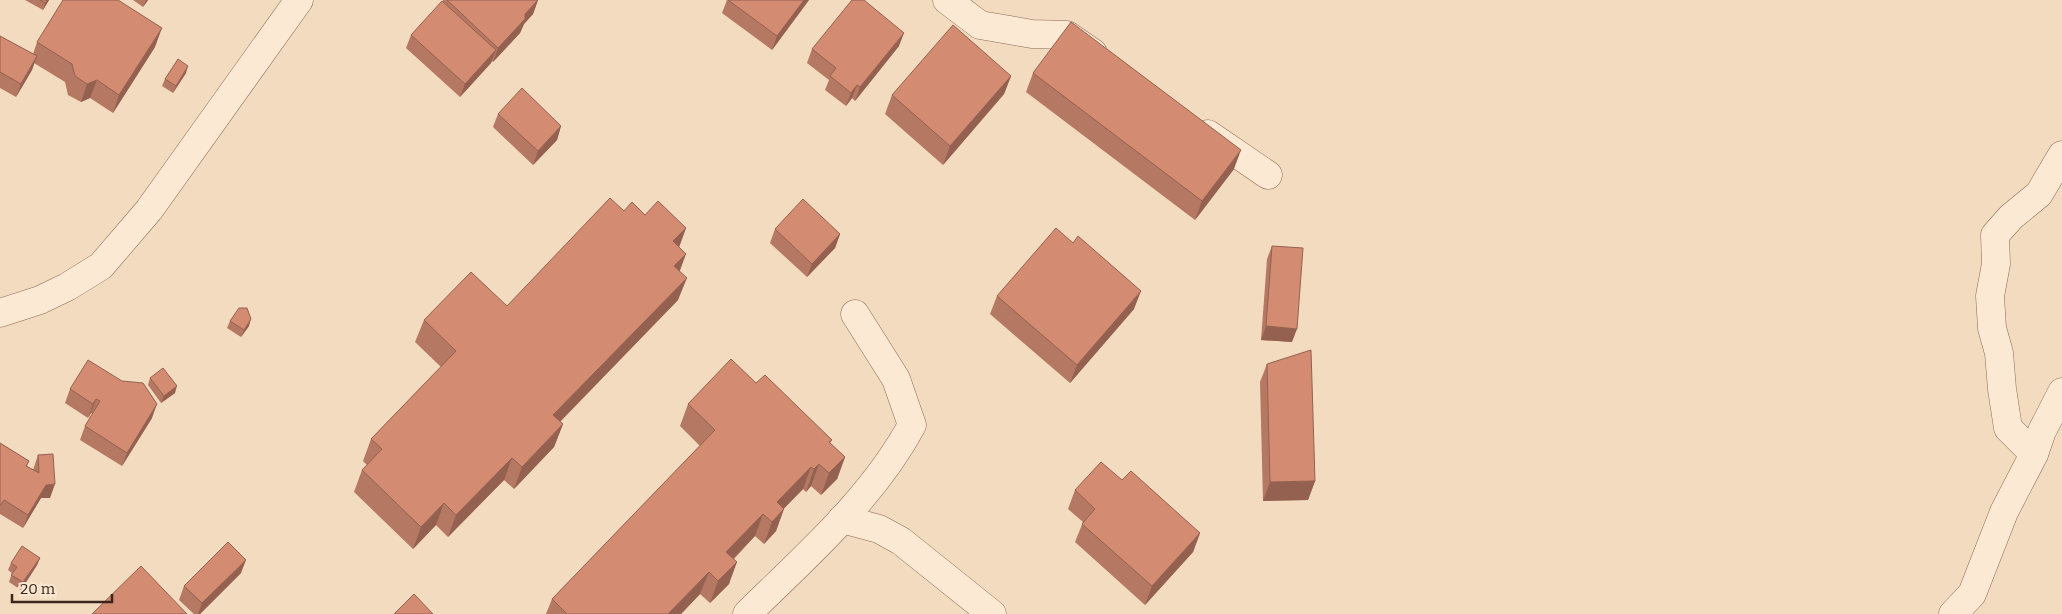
<svg xmlns="http://www.w3.org/2000/svg" width="2062" height="614" viewBox="0 0 2062 614" font-family="Bitter,serif">
  <style>
    .lines { fill: none; stroke-linecap: round; stroke-linejoin: round }
    .minor-casing { stroke: #8c6a56; stroke-width: 29 }
    .minor { stroke: #fce9d3; stroke-width: 28 }
    .wall { fill: #b57862 }
    .shaded-wall { fill: #946150 }
    .building { fill: #d38b72; stroke: #946150 }
  </style>
  <rect width="100%" height="100%" fill="#f2dbbf"/>
  <g class="lines">
    <defs>
      <g id="minor">
        <polyline points="947,0 980,25 1032,34 1067,35 1093,53"/>
        <polyline points="1208,134 1268,175"/>
        <polyline points="0,313 40,300 67,287 101,266 149,210 299,0"/>
        <polyline points="2034,454 2008,428 2002,389 1999,353 1992,328 1990,296 1996,264 1995,235 2011,217 2039,194 2062,155"/>
        <polyline points="842,519 879,529 901,541 992,614"/>
        <path d="M747,614C806,556 872,499 912,425L896,379L855,314"/>
        <polyline points="1953,614 1972,594 2004,512 2034,454 2042,431 2062,392"/>
      </g>
    </defs>
    <use href="#minor" class="minor-casing"/>
    <use href="#minor" class="minor"/>
  </g>
  <g class="wall">
    <polygon points="25,0 49,0 43,10"/>
    <polygon points="133,0 148,0 143,7"/>
    <polygon points="443,0 538,0 533,14 524,24 520,33 493,62 492,61 491,63 460,97 406,48 411,35 443,2"/>
    <polygon points="727,0 809,0 772,50 722,13"/>
    <polygon points="0,36 33,54 37,42 155,47 113,113 90,98 81,102 68,95 65,82 34,63 32,70 16,97 0,88"/>
    <polygon points="899,46 855,101 852,98 846,106 825,90 829,80 807,63 812,49"/>
    <polygon points="186,73 173,93 162,86 165,79"/>
    <polygon points="1033,73 1234,169 1195,220 1026,92"/>
    <polygon points="1011,76 1004,94 943,165 885,114 892,95"/>
    <polygon points="498,114 561,126 557,140 533,165 493,127"/>
    <polygon points="624,211 645,215 686,228 679,247 680,271 678,300 560,422 563,424 554,447 514,489 504,480 448,537 436,525 413,549 354,492 362,470 367,465 363,461 371,439 441,367 415,342 424,320 507,306"/>
    <polygon points="775,229 840,234 835,248 807,277 770,243"/>
    <polygon points="1272,246 1292,342 1261,340 1267,259"/>
    <polygon points="997,296 1134,309 1070,383 990,314"/>
    <polygon points="230,321 249,326 241,337 227,328"/>
    <polygon points="1267,364 1315,481 1308,500 1263,501 1260,382"/>
    <polygon points="150,378 175,393 161,403 148,385"/>
    <polygon points="756,383 832,440 830,443 845,457 837,479 821,495 811,486 806,492 803,489 784,508 776,531 764,544 755,536 734,559 729,584 710,603 700,594 681,614 546,614 552,599 700,446 680,426 688,404"/>
    <polygon points="70,389 152,418 122,466 80,440 85,426 93,414 91,413 88,418 65,403"/>
    <polygon points="0,443 29,461 27,466 33,470 38,455 50,498 41,498 23,528 0,514"/>
    <polygon points="1122,480 1200,533 1193,552 1145,605 1075,542 1083,522 1068,509 1075,490"/>
    <polygon points="40,558 37,565 21,590 9,582 12,573 8,570 11,563"/>
    <polygon points="241,573 200,614 194,614 179,600 184,586"/>
  </g>
  <g class="shaded-wall">
    <polygon points="47,0 49,0 43,10 45,3"/>
    <polygon points="146,0 148,0 143,7"/>
    <polygon points="538,0 533,14 524,24 520,33 493,62 498,48 525,14"/>
    <polygon points="804,0 809,0 772,50 777,36"/>
    <polygon points="162,28 155,47 113,113 119,95"/>
    <polygon points="904,33 899,46 855,101 860,87"/>
    <polygon points="496,50 491,63 460,97 465,84"/>
    <polygon points="37,56 32,70 16,97 21,84"/>
    <polygon points="188,66 186,73 173,93 176,86"/>
    <polygon points="1011,76 1004,94 943,165 950,146"/>
    <polygon points="97,80 90,98 81,102 87,84"/>
    <polygon points="857,85 852,98 846,106 851,93"/>
    <polygon points="561,126 557,140 533,165 538,151"/>
    <polygon points="1241,150 1234,169 1195,220 1202,201"/>
    <polygon points="686,228 678,250 673,241"/>
    <polygon points="840,234 835,248 807,277 812,264"/>
    <polygon points="686,254 678,276 674,266"/>
    <polygon points="687,278 678,300 545,437 553,415"/>
    <polygon points="1141,291 1134,309 1070,383 1077,365"/>
    <polygon points="251,319 249,326 241,337 244,330"/>
    <polygon points="1266,326 1297,329 1292,342 1261,340"/>
    <polygon points="177,386 175,393 161,403 164,396"/>
    <polygon points="96,399 91,413 88,418 93,404"/>
    <polygon points="157,404 152,418 122,466 127,453"/>
    <polygon points="563,424 554,447 514,489 522,467"/>
    <polygon points="845,457 837,479 821,495 829,473"/>
    <polygon points="512,458 504,480 448,537 456,515"/>
    <polygon points="819,464 811,486 806,492 814,469"/>
    <polygon points="811,467 803,489 771,522 777,502"/>
    <polygon points="1315,481 1308,500 1263,501 1270,482"/>
    <polygon points="55,484 50,498 41,498 23,528 28,515 46,485"/>
    <polygon points="444,503 436,525 413,549 421,527"/>
    <polygon points="784,509 776,531 764,544 772,522"/>
    <polygon points="763,514 755,536 718,574 726,552"/>
    <polygon points="1200,533 1193,552 1145,605 1152,586"/>
    <polygon points="40,558 37,565 21,590 23,582"/>
    <polygon points="246,560 241,573 200,614 198,614 202,603"/>
    <polygon points="737,562 729,584 710,603 718,581"/>
    <polygon points="709,572 700,594 681,614 668,614"/>
  </g>
  <g class="building">
    <polygon points="40,0 47,0 45,3"/>
    <polygon points="63,0 118,0 162,28 119,95 97,80 87,84 75,76 72,64 37,42"/>
    <polygon points="447,0 538,0 525,14 525,19 498,48"/>
    <polygon points="728,0 804,0 777,36"/>
    <polygon points="852,0 864,0 904,33 860,87 857,85 851,93 830,76 836,68 812,49"/>
    <polygon points="442,1 496,50 465,84 411,35"/>
    <polygon points="1071,22 1241,150 1202,201 1033,73"/>
    <polygon points="953,25 1011,76 950,146 892,95"/>
    <polygon points="0,36 37,56 21,84 0,72"/>
    <polygon points="178,59 188,66 176,86 165,79"/>
    <polygon points="522,88 561,126 538,151 498,114"/>
    <polygon points="610,198 624,211 632,202 645,215 658,201 686,228 673,241 686,254 674,266 687,278 553,415 563,424 522,467 512,458 456,515 444,503 421,527 362,470 382,449 371,439 456,351 424,320 471,272 507,306"/>
    <polygon points="803,199 840,234 812,264 775,229"/>
    <polygon points="1056,228 1073,243 1078,236 1141,291 1077,365 997,296"/>
    <polygon points="1272,246 1303,248 1297,329 1266,326"/>
    <polygon points="239,308 247,308 251,319 244,330 230,321"/>
    <polygon points="1311,350 1315,481 1270,482 1267,364"/>
    <polygon points="731,359 756,383 765,375 832,440 829,442 845,457 829,473 819,464 814,469 811,467 777,502 784,509 772,522 763,514 726,552 737,562 718,581 709,572 668,614 567,614 552,599 715,430 688,404"/>
    <polygon points="88,360 122,381 143,383 157,404 127,453 85,426 100,401 96,399 93,404 70,389"/>
    <polygon points="163,368 177,386 164,396 150,378"/>
    <polygon points="0,443 29,461 26,466 39,473 38,455 53,454 55,484 46,485 28,515 4,500 0,506"/>
    <polygon points="1101,462 1122,480 1131,471 1200,533 1152,586 1082,524 1095,509 1075,490"/>
    <polygon points="228,542 246,560 202,603 184,586"/>
    <polygon points="22,546 40,558 23,582 11,575 17,567 11,563"/>
    <polygon points="141,566 187,614 92,614"/>
    <polygon points="414,594 433,614 394,614"/>
  </g>
  <path d="M12 594v8h100v-8" fill="none" stroke="#3a261c" stroke-width="2.5"/>
  <text x="20" y="594" font-size="15" fill="#3a261c" stroke="#f8e6d0" stroke-width="4" paint-order="stroke">20 m</text>
</svg>
